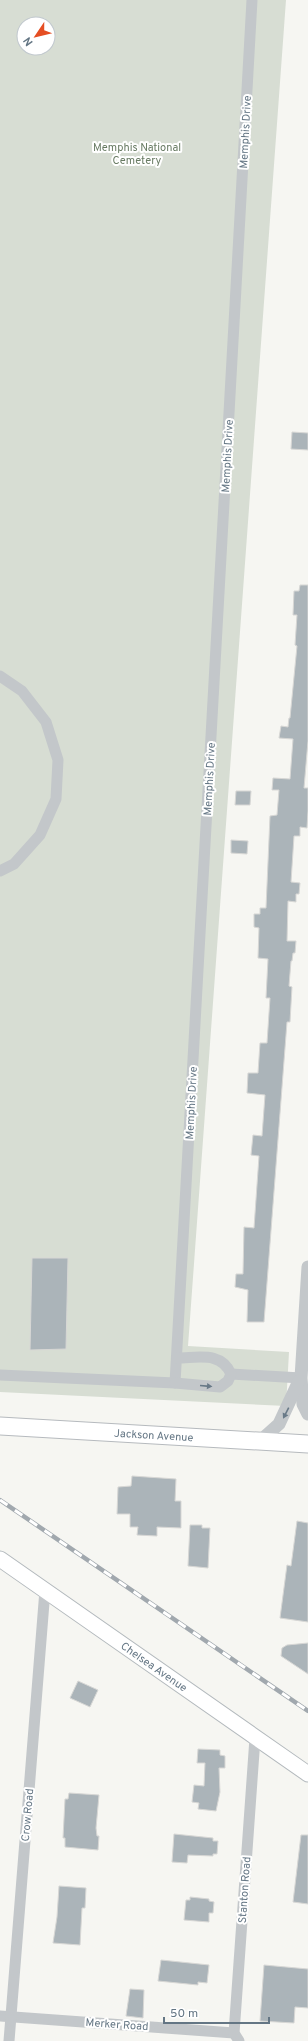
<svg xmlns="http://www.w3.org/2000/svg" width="308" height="2041" viewBox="0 0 308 2041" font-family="Overpass,sans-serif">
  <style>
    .green { fill: #d7ddd3; fill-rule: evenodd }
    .building { fill: #abb4b9; stroke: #d7d7d5 }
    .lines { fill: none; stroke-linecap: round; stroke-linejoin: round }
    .secondary-casing { stroke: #b3b9bd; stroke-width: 17 }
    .primary-casing { stroke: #b6babe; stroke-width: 19 }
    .minor { stroke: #c3c7ca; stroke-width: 11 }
    .tertiary { stroke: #c3c7ca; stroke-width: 13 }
    .secondary { stroke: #fff; stroke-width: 15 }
    .primary { stroke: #fff; stroke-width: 17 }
    .rail-casing { stroke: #a1a8ae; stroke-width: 4.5 }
    .rail { stroke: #fff; stroke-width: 3; stroke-dasharray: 9; stroke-linecap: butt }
    .oneway { fill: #697a88 }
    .labels { text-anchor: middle; stroke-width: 4; stroke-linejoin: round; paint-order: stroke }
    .street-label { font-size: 11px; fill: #647684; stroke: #fff }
    .park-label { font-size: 11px; fill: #687b63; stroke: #fff }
  </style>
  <rect width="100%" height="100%" fill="#f6f6f2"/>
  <path class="green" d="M0,0H286L188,1346L289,1352L286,1406L0,1392ZM24,24H48V48H24Z"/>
  <g class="building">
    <polygon points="292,432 308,433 308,450 291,449"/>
    <polygon points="300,585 308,585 308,741 304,788 308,788 308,811 307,828 300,827 300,836 294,836 291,882 300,883 299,894 296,894 296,902 288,901 287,941 296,941 295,953 293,953 292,961 291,961 289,986 292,987 290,1022 287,1022 264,1322 247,1322 248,1290 235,1287 236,1274 243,1274 244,1227 254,1228 259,1156 251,1155 253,1135 262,1136 265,1095 247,1093 248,1073 258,1073 260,1043 267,1043 270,998 266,998 268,959 258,958 259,928 254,927 254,914 260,914 260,908 266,908 270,816 277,815 279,790 272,790 273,778 290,779 293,739 279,738 281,726 288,727 289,718 290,718 297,646 295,645 297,615 293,615 294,591 299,591"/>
    <polygon points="236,791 251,791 250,805 235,805"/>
    <polygon points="231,840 248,841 247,854 231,853"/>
    <polygon points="32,1258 68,1258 66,1349 30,1350"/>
    <polygon points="132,1476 176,1479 175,1501 181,1501 181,1528 157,1527 157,1536 137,1535 138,1527 130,1527 130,1514 117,1514 118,1487 131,1486"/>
    <polygon points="297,1521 308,1523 308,1622 280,1618 287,1565 291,1566"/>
    <polygon points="190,1525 202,1525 202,1528 210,1528 208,1568 188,1566"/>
    <polygon points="308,1643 308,1674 281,1656 282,1648 287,1645"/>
    <polygon points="78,1681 98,1690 90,1707 70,1698"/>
    <polygon points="198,1749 220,1750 220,1755 225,1756 225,1768 219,1768 220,1792 216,1811 198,1809 199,1803 192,1802 194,1785 204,1786 205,1763 197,1763"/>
    <polygon points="69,1793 99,1795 96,1828 97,1836 99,1836 98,1850 65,1847 65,1838 63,1838 65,1799 68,1799"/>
    <polygon points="174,1834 213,1838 213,1841 218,1841 217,1854 213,1854 213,1856 188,1855 187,1863 172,1862"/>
    <polygon points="301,1835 308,1835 308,1904 293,1902"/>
    <polygon points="59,1886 86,1888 85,1908 82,1908 80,1945 53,1943 57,1917"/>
    <polygon points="190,1897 209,1899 209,1901 214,1902 213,1913 209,1913 209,1922 184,1920 186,1900 190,1900"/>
    <polygon points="161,1960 209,1965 207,1983 198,1982 198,1985 158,1981"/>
    <polygon points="264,1965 308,1969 308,2008 295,2007 294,2023 260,2021"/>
    <polygon points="130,1989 144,1990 143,2018 126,2016"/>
  </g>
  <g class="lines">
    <defs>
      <g id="secondary">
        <path id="s1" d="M0,1559L308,1774"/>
      </g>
      <g id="primary">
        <path id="s2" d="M0,1426L308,1444"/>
      </g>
    </defs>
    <use href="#secondary" class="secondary-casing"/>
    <use href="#primary" class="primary-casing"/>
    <g class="minor">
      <polyline points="0,676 22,691 46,722 58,760 56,799 40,835 14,864 0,871"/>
      <polyline points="231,1374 301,1378"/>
      <polyline points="0,1375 175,1383 252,0"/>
      <path d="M175,1383L220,1387L228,1381L231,1374C221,1351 198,1358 177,1358"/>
      <polyline points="0,2016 234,2033"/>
      <polyline points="9,2041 45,1590"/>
      <polyline points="239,2041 234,2033 255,1738"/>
    </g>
    <g class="tertiary">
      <polyline points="308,1267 301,1378 303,1404 308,1414"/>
      <polyline points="260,1441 279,1424 299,1381"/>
    </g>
    <use href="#secondary" class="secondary"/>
    <use href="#primary" class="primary"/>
    <defs>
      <polyline id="rail" points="0,1500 308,1711"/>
    </defs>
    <use href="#rail" class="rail-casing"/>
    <use href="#rail" class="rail"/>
  </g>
  <defs><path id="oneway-solid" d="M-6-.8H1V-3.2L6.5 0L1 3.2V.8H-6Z"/></defs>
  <g class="oneway">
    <use href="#oneway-solid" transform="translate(206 1386) rotate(5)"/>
    <use href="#oneway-solid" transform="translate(286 1413) rotate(117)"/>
  </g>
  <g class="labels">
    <g class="street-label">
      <text transform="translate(245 132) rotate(-87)" y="4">Memphis Drive</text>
      <text transform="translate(227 456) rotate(-87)" y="4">Memphis Drive</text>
      <text transform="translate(209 779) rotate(-87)" y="4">Memphis Drive</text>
      <text transform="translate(191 1103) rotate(-87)" y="4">Memphis Drive</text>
      <text dy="4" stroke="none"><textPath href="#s2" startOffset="154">Jackson Avenue</textPath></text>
      <text dy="4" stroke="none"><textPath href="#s1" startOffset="188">Chelsea Avenue</textPath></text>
      <text transform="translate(27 1815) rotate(-85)" y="4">Crow Road</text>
      <text transform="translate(244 1890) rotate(-86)" y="4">Stanton Road</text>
      <text transform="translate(117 2024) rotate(4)" y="4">Merker Road</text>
    </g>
    <g class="park-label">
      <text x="137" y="151">Memphis National<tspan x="137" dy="13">Cemetery</tspan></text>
    </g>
  </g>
  <g transform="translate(36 36) rotate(235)"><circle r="19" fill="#ffffff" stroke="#c1c8ce"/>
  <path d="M0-3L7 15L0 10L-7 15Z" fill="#e54e23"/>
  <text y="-6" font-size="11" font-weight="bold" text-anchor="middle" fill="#647684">N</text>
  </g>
  <path d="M164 2017v6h105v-6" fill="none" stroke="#647684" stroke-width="2"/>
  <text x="170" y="2017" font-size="12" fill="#647684" stroke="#ffffff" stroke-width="3" paint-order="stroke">50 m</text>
</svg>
